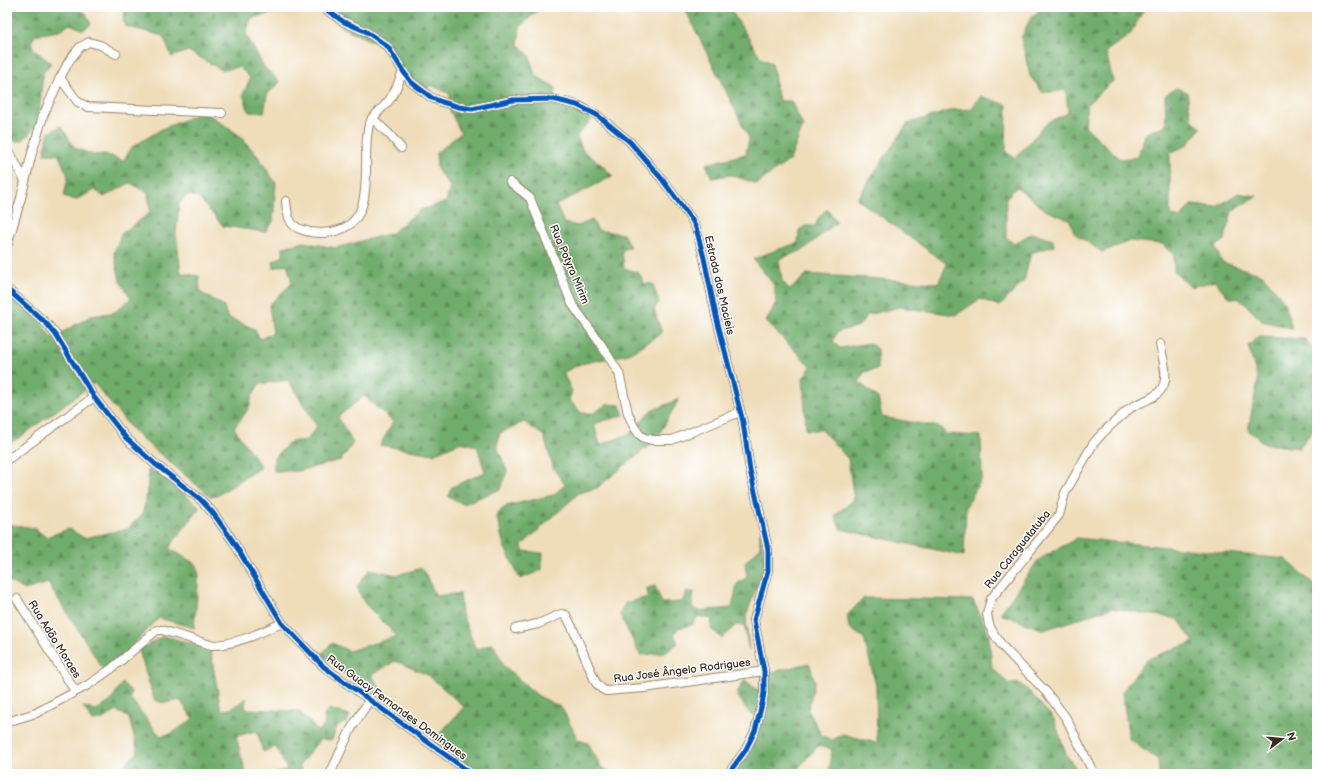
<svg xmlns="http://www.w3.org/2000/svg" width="1324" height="781" viewBox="0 0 1324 781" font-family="'Balsamiq Sans',sans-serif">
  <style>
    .forest { fill: url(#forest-firs); stroke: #566b45 }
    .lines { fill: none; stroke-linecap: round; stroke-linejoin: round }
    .minor-casing { stroke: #95846c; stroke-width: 10 }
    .minor { stroke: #fff; stroke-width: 8 }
    .cycleway-casing { stroke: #fff; stroke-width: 8 }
    .cycleway { stroke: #0057b8; stroke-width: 5 }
    .labels { text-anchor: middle; stroke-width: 3; stroke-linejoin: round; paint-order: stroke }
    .street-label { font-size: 11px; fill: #3b2a1e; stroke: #fff }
  </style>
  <defs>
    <pattern id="forest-firs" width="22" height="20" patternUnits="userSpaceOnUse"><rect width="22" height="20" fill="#70ac6c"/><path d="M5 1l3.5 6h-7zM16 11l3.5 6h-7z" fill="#5d8c58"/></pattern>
  </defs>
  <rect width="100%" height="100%" fill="#fff"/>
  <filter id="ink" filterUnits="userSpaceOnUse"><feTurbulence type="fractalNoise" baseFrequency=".025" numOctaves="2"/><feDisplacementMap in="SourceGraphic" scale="8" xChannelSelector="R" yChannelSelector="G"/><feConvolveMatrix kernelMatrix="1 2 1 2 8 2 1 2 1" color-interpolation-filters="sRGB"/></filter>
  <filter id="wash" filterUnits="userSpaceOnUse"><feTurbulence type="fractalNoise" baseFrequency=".012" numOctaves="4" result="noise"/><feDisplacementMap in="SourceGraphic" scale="16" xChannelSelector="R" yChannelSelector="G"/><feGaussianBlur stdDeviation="0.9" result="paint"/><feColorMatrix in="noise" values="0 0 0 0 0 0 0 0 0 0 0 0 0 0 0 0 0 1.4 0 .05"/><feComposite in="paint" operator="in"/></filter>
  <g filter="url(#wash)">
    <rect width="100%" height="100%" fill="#efddba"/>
    <g class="forest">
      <polygon points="7,7 72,7 75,10 86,13 91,24 83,30 70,24 59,31 36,35 32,40 33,49 51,63 43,73 38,125 22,141 7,141"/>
      <polygon points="126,7 271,7 272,13 251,18 246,34 264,67 280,82 267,95 264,113 249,112 243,95 250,78 239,67 222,70 188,51 172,57 163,36 125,26 123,18"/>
      <polygon points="329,7 541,7 520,27 518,44 529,55 535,75 556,88 554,98 581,107 592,119 577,136 583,151 602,165 613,176 556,205 564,223 578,226 592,220 598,230 623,234 630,247 622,250 624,268 638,272 645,284 653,284 659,302 654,309 662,333 629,354 580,364 563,373 572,391 569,400 582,413 594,413 607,404 620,405 624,415 594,424 600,445 629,434 649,412 679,399 656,440 597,488 579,493 522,545 523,551 543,553 542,570 520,579 504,546 496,515 506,506 553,495 565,485 553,468 544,436 524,422 500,433 497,446 507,471 501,489 463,504 448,497 452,487 485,472 477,446 461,442 433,454 380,445 393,422 364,396 338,417 353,443 341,460 299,471 274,471 274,458 290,442 307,440 317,426 288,380 259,384 252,396 249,408 234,428 261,467 220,494 211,497 134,432 94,383 19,438 7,444 7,297 35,315 52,338 91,316 115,312 131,298 120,281 114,253 121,234 150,213 148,193 130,183 104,197 95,190 75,200 64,196 68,176 58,154 44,154 48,133 61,126 75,148 94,155 105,154 123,161 132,147 162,129 204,111 239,135 257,155 276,183 273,222 265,232 223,226 198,197 187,195 179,204 176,233 181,273 199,276 200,292 224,306 227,317 255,329 260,339 273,333 269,305 292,283 287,264 274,268 273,261 283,256 283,247 304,242 335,248 392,233 420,210 446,202 450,187 437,169 436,153 461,133 449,109 450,94 430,85 424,95 400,77 388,49 342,27"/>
      <polygon points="684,7 729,7 761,58 772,63 779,101 791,101 803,126 790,160 757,184 731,175 712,178 706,164 746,154 749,138"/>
      <polygon points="1044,7 1145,7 1130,35 1106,51 1113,81 1087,104 1085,126 1120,159 1137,157 1146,133 1166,125 1165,95 1176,88 1187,92 1191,118 1201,128 1187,145 1170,153 1170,215 1180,218 1191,205 1217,207 1238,193 1257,196 1232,211 1224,241 1215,247 1222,262 1263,275 1284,301 1292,328 1262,321 1240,299 1229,298 1215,281 1191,287 1174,271 1174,255 1162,244 1130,241 1102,252 1074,233 1070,220 1045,210 1017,187 1006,198 1006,237 1014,244 1032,233 1053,240 1054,246 1031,253 1024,281 1000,306 980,299 956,315 899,307 867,315 859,326 837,332 833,341 840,348 870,343 877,349 878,369 864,372 859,382 878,398 882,417 940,427 946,434 981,436 982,478 966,507 964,556 840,529 835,515 854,500 848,459 822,430 806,430 803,378 811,367 766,322 776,302 774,285 753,259 779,249 798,243 799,230 805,226 815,226 819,217 827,209 837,222 803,250 779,259 782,281 790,290 807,274 938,283 947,264 857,199 907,124 952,110 971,109 981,96 1007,105 1006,152 1015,158 1048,122 1068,113 1066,90 1043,93 1030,76 1021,38 1031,17"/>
      <polygon points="1257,337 1305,339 1317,354 1317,425 1299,448 1265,444 1248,430 1258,380 1248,346"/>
      <polygon points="148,470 160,474 200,507 169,548 197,565 199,575 194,628 159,618 122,656 103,669 48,583 25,590 8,581 7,582 7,524 34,528 46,537 69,529 84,538 127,529 142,515 146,499 148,482"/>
      <polygon points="760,532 765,564 746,616 749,651 744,626 736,625 722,638 711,629 712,619 698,616 692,625 678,628 674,634 678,643 665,653 640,655 620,615 625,603 648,597 647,588 655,586 662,603 682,602 687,592 694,592 692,606 697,611 732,608 737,584 747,577 745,562 760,548"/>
      <polygon points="1077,538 1286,559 1316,587 1317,586 1317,774 1159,774 1158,760 1129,739 1122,692 1147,659 1194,642 1178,619 1111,608 1044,630 1000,614 1038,560"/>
      <polygon points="422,568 436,596 460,593 462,614 476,650 493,643 504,666 537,695 562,708 578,740 588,743 601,767 611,773 474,774 433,741 464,707 428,675 395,661 372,675 380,689 373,698 321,654 332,643 349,651 397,636 365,604 357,587 370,569 397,575"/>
      <polygon points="864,598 973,600 989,634 992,668 1009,684 1019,683 1027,689 1054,719 1066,754 1080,774 829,774 832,749 818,746 793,774 733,774 750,751 764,715 751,715 736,694 745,680 757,690 764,686 769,673 809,663 815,681 808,710 822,736 833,740 843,734 877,743 876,686 864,638 849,628 847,615"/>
      <polygon points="163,636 210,648 221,710 231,709 246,698 245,709 299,711 318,731 325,725 324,715 329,709 350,715 347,722 337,726 332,740 320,739 299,766 303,774 275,774 287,769 276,747 263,752 257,731 236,736 246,774 114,774 138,752 129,718 117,711 101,720 93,721 83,707 96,710 110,702 122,683 131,691 130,698 160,736 171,734 193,719 180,700 165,703 154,700 139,650"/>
    </g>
  </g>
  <g filter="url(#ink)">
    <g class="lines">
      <defs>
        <g id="minor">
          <polyline points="322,7 344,22 365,31 377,39 388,47 403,71 411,82 432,98 442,102 459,107 472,109 513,100 553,99 577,105 597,115 630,142 661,178 692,220 696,228 704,258 716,316 743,422 750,470 768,549 768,570 754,620 764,671 764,693 762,704 755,731 745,751 728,774"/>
          <polyline points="60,78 78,102 88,107 222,113"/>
          <polyline points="372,118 390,135 401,148"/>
          <polyline points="7,147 25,181"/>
          <polyline points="510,182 530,198 572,304 600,343 619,373 628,413 633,425 639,434 644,438 653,440 672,440 740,412"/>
          <path d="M286,201C287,214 289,227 303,230C314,234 328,234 339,230C379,217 360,157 369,125C373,114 383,109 390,99C396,91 399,81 403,71"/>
          <polyline points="7,246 21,198 32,153 43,116 60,78 69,61 80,47 89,42 100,45 116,54"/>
          <polyline points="7,289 47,324 56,335 94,397 126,438 155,464 200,499 213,513 233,541 282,623 324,667 472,774"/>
          <polyline points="7,460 94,397"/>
          <polyline points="17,599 75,691"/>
          <polyline points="515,629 538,624 561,614 566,615 573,629 596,683 602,689 606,691 644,688 764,671"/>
          <path d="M7,722L36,713L88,685L111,669L157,630H162L211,645C235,645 260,633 282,623"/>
          <polyline points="330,774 351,729 370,699"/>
          <path d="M1094,774L1066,718L1047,693L1003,647L994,634L989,625L987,614L991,599L1059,515L1065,493L1093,444C1103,431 1117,420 1129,409C1140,401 1159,399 1164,384C1168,372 1162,356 1160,344"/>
        </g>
      </defs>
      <use href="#minor" class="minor-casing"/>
      <use href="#minor" class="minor"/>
      <defs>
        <g id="cycleway">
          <polyline points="322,7 344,22 365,31 377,39 388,47 403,71 411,82 432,98 442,102 459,107 472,109 513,100 553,99 577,105 597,115 630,142 661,178 692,220 696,228 704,258 716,316 743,422 750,470 768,549 768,570 754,620 764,671 764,693 762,704 755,731 745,751 728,774"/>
          <polyline points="7,289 47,324 56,335 94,397 126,438 155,464 200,499 213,513 233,541 282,623 324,667 472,774"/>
        </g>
      </defs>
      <use href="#cycleway" class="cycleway-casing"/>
      <use href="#cycleway" class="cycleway"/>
    </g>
  </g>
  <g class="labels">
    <g class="street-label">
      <text transform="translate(570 264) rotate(67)" y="4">Rua Potyra Mirim</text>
      <text transform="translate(720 285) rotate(77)" y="4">Estrada dos Macieis</text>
      <text transform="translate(1017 549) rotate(-51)" y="4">Rua Caraguatatuba</text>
      <text transform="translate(55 639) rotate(58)" y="4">Rua Adão Moraes</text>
      <text transform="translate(682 670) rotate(-7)" y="4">Rua José Ângelo Rodrigues</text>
      <text transform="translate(397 707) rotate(36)" y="4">Rua Guacy Fernandes Domingues</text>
    </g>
  </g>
  <rect width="1324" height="781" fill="none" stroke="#fff" stroke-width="24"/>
  <g transform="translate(1282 739) rotate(74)" stroke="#ffffff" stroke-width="3" paint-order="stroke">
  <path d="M0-3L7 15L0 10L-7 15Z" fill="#3b2a1e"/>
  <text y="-6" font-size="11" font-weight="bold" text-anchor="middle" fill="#3b2a1e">N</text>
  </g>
</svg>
